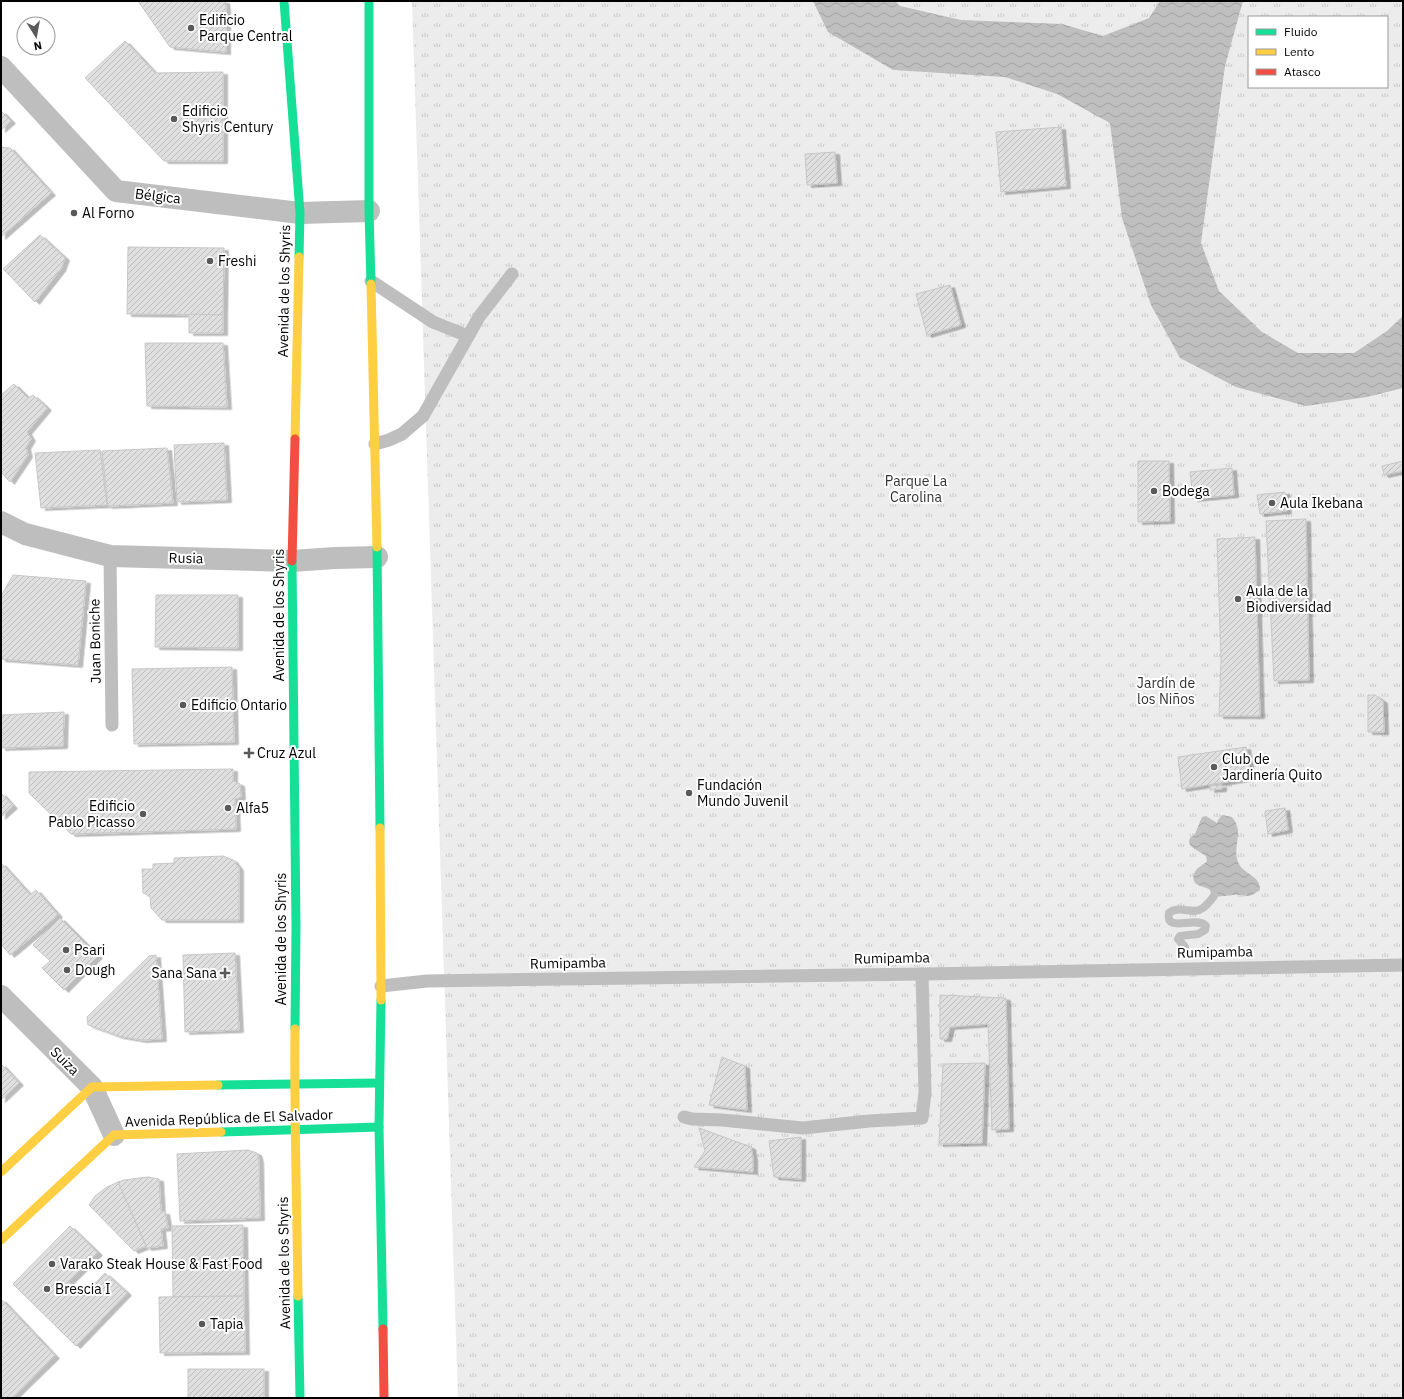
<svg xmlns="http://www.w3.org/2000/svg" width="1404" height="1399" viewBox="0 0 1404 1399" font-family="'IBM Plex Sans',sans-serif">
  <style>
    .park { fill: url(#park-tufts); fill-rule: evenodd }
    .water { fill: url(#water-waves) }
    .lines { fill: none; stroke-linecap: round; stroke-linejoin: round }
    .stream { stroke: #bfbfbf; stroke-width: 8 }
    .building { fill: url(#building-hatch); stroke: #c7c7c7; filter: url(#shadow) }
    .lane { stroke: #bebebe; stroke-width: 13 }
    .street { stroke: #bebebe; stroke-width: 22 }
    .fast { stroke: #16e098; stroke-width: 9 }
    .slow { stroke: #ffcf43; stroke-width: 9 }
    .jam { stroke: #f24e42; stroke-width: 9 }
    .poi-dot { fill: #595959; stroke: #fff; stroke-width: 1.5 }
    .labels { text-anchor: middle; stroke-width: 4; stroke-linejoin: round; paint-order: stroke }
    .poi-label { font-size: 14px; fill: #000; stroke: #fff; text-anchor: start }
    .street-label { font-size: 14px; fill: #000; stroke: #fff }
    .park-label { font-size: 14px; fill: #333; stroke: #fff }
  </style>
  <defs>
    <pattern id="park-tufts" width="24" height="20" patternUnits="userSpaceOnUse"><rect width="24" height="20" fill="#ececec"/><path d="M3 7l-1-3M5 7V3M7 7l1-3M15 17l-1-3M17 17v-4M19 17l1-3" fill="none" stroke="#c9c9c9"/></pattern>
    <pattern id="water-waves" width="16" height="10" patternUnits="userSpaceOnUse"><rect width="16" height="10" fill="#bfbfbf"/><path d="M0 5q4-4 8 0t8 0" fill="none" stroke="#a2a2a2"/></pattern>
    <pattern id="building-hatch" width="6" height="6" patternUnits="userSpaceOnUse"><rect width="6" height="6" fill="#dfdfdf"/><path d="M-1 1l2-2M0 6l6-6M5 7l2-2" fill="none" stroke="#bebebe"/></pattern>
    <filter id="shadow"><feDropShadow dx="4.5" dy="2.5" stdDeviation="0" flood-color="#0004"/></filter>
  </defs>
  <rect width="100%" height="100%" fill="#fff"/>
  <path class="park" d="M412,1H1403V1398H458ZM1249,17H1387V87H1249Z"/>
  <g class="water">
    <polygon points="813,1 895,1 900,6 961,20 1062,24 1103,36 1149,18 1160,1 1243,1 1225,66 1201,243 1219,291 1262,332 1298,353 1354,353 1387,331 1403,316 1403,388 1367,397 1306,406 1236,387 1180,358 1151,305 1122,218 1110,123 1057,94 1005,77 893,70 828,32"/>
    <path d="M1222,815L1232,817C1245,833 1232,845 1238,862C1242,874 1261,875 1260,890C1256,892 1253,895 1249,896C1245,896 1243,895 1239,895C1230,894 1220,899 1211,894L1210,890C1206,887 1203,887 1198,885C1192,882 1192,874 1197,869C1200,866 1204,865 1207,861L1206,856L1193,848L1190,845L1189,841L1190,838L1195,834L1202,817L1206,816L1217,823L1218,820Z"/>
  </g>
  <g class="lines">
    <path class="stream" d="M1185,947L1178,939L1180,936L1198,934L1205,930L1206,926C1196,915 1165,934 1169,913C1181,904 1193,916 1203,908C1207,905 1211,900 1214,896"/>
  </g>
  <g class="building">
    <polygon points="138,1 225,1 226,8 226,52 170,47"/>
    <polygon points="125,41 155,73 223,72 223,161 164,161 85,78"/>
    <polygon points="1,111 11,121 1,130"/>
    <polygon points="1061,127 1066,186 1001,192 996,132"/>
    <polygon points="1,147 10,148 51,193 1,237"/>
    <polygon points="835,152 837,183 807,185 805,154"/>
    <polygon points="40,235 65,258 61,269 35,302 3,269"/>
    <polygon points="128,247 224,248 223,315 127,314"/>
    <polygon points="950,285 961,325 927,335 916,294"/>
    <polygon points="189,314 223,315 223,333 189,333"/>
    <polygon points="145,343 223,343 227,407 147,406"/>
    <polygon points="14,384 28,398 33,395 47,408 27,432 31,439 26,447 28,455 10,482 1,472 1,426 3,423 1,421 1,395"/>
    <polygon points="224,443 227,500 177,502 174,445"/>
    <polygon points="167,448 173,503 108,506 102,451"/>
    <polygon points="100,450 107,505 41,508 35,453"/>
    <polygon points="1138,461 1169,461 1170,521 1138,522"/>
    <polygon points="1403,461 1403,471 1384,475 1382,466"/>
    <polygon points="1232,468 1234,495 1193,499 1190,472"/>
    <polygon points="1285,492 1287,511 1260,514 1257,495"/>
    <polygon points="1306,519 1309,680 1274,681 1266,521"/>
    <polygon points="1255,537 1260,716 1219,716 1221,659 1217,539"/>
    <polygon points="13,575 86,581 78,665 1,659 1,596"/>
    <polygon points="156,595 238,595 238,648 155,647"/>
    <polygon points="232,667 234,742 134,744 132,669"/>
    <polygon points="1368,695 1375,695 1383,701 1384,732 1368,732"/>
    <polygon points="64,712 63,746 1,748 1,715"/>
    <polygon points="1246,747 1251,778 1182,789 1178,757"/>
    <polygon points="233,769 233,781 240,784 241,797 235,799 236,829 71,834 29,793 29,772"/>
    <polygon points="1222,785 1222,789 1210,790 1210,786"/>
    <polygon points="1,793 13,806 1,817"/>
    <polygon points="1285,808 1288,830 1268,834 1265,811"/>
    <polygon points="223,856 233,860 239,868 239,920 162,920 151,908 150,896 143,893 142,869 153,869 153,864 174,863 174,858"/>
    <polygon points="1,863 30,895 36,890 58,915 10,955 1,944"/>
    <polygon points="60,918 98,956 64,990 42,968 50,961 33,945"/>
    <polygon points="235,953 239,1030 185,1032 183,955"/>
    <polygon points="156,955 162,1039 142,1040 119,1036 88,1025 87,1017 149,956"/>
    <polygon points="940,995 1006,998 1009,1129 992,1130 988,1024 950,1027 947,1039 940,1039"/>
    <polygon points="722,1057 745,1066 747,1110 709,1105"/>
    <polygon points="985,1063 982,1143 939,1144 943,1064"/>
    <polygon points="1,1064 19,1083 1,1100"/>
    <polygon points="699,1128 751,1147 753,1158 753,1172 694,1167 705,1151"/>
    <polygon points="801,1137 801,1179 774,1177 769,1141"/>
    <polygon points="248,1150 257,1153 259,1160 260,1218 180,1221 177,1154"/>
    <polygon points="148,1177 159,1179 161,1212 165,1212 168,1228 161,1229 163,1246 147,1248 118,1182 124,1180"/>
    <polygon points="118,1182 146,1246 134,1251 89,1205 95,1196 107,1187"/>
    <polygon points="243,1225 244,1296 173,1297 172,1226"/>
    <polygon points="70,1226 98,1253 69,1282 83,1296 105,1273 127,1293 76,1346 13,1284"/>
    <polygon points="244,1296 245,1352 160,1353 159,1297"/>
    <polygon points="1,1299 55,1356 12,1398 1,1398"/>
    <rect x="188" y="1369" width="76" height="29"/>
  </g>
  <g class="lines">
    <g class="lane">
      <polyline points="371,281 433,322 468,336"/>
      <polyline points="375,444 389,440 402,434 423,416 479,317 512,274"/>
      <polyline points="110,556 112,725"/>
      <polyline points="381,986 427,981 924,974 1403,965"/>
      <polyline points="684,1117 692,1119 722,1120 803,1128 869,1121 922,1118 925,1092 922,974"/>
    </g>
    <g class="street">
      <polyline points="1,67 116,191 300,213 369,211"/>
      <polyline points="1,522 25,534 110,556 292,561 335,558 377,557"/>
      <polyline points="1,996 92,1087 114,1135"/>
    </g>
    <g class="fast">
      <polyline points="284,1 300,213 299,257"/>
      <polyline points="369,1 369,211 371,284"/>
      <polyline points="377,547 380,828"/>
      <polyline points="292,561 296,927 295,1029"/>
      <polyline points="381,1000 379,1127 383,1329"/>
      <polyline points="218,1085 379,1083"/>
      <polyline points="221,1132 379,1127"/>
      <polyline points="298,1296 300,1398"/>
    </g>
    <g class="slow">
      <polyline points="371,284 377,547"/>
      <polyline points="295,439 299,257"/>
      <polyline points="380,828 381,1000"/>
      <path d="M295,1029C294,1118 297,1207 298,1296"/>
      <polyline points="1,1172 92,1087 218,1085"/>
      <polyline points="1,1240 114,1135 221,1132"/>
    </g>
    <g class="jam">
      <polyline points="292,561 295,439"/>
      <polyline points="383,1329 384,1398"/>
    </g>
  </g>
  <g class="poi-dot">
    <circle cx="191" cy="28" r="4"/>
    <circle cx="174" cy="119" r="4"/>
    <circle cx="74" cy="213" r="4"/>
    <circle cx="210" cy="261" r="4"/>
    <circle cx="1154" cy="491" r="4"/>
    <circle cx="1272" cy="503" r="4"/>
    <circle cx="1238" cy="599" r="4"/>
    <circle cx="183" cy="705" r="4"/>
    <path d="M247 747h4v4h4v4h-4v4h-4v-4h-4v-4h4z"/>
    <circle cx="1214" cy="767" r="4"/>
    <circle cx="689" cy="793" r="4"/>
    <circle cx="228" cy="808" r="4"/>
    <circle cx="143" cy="814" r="4"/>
    <circle cx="66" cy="950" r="4"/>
    <circle cx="67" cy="970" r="4"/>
    <path d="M223 967h4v4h4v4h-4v4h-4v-4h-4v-4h4z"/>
    <circle cx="52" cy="1264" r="4"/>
    <circle cx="47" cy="1289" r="4"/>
    <circle cx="202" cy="1324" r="4"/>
  </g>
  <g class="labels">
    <g class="poi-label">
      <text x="199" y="25">Edificio<tspan x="199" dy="16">Parque Central</tspan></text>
      <text x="182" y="116">Edificio<tspan x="182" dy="16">Shyris Century</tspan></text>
      <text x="82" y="218">Al Forno</text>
      <text x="218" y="266">Freshi</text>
      <text x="1162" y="496">Bodega</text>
      <text x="1280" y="508">Aula Ikebana</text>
      <text x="1246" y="596">Aula de la<tspan x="1246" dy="16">Biodiversidad</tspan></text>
      <text x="191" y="710">Edificio Ontario</text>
      <text x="257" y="758">Cruz Azul</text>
      <text x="1222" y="764">Club de<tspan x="1222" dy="16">Jardinería Quito</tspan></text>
      <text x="697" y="790">Fundación<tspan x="697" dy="16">Mundo Juvenil</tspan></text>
      <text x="135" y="811" text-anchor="end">Edificio<tspan x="135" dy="16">Pablo Picasso</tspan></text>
      <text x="236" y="813">Alfa5</text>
      <text x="74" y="955">Psari</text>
      <text x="75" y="975">Dough</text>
      <text x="217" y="978" text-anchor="end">Sana Sana</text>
      <text x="60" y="1269">Varako Steak House &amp; Fast Food</text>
      <text x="55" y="1294">Brescia I</text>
      <text x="210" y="1329">Tapia</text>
    </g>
    <g class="street-label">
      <text transform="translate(158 196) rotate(7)" y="5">Bélgica</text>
      <text transform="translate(284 291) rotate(-89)" y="5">Avenida de los Shyris</text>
      <text transform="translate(186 558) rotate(1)" y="5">Rusia</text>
      <text transform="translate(279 615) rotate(-90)" y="5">Avenida de los Shyris</text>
      <text transform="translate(95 641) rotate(-91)" y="5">Juan Boniche</text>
      <text transform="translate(281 939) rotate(-90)" y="5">Avenida de los Shyris</text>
      <text transform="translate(1215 952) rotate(-1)" y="5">Rumipamba</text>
      <text transform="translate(892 958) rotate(-1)" y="5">Rumipamba</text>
      <text transform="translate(568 963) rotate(-1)" y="5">Rumipamba</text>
      <text transform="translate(65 1061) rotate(45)" y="5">Suiza</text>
      <text transform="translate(229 1118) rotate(-2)" y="5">Avenida República de El Salvador</text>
      <text transform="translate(284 1263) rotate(-91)" y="5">Avenida de los Shyris</text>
    </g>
    <g class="park-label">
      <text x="916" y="486">Parque La<tspan x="916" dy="16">Carolina</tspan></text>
      <text x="1166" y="688">Jardín de<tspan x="1166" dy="16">los Niños</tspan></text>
    </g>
  </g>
  <rect width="1404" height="1399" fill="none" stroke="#000000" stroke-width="4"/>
  <rect x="1248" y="16" width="140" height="72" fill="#ffffff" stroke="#999999"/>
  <rect x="1256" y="29" width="20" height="6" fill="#16e098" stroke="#999999"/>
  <text x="1284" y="36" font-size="12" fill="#000000">Fluido</text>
  <rect x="1256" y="49" width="20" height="6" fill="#ffcf43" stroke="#999999"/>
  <text x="1284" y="56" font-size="12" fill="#000000">Lento</text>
  <rect x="1256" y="69" width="20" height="6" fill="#f24e42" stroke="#999999"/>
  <text x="1284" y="76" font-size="12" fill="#000000">Atasco</text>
  <g transform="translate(36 36) rotate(169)"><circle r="19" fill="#ffffff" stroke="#999999"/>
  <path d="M0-3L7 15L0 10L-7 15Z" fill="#595959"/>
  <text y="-6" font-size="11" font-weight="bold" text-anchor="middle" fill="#000000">N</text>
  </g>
</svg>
